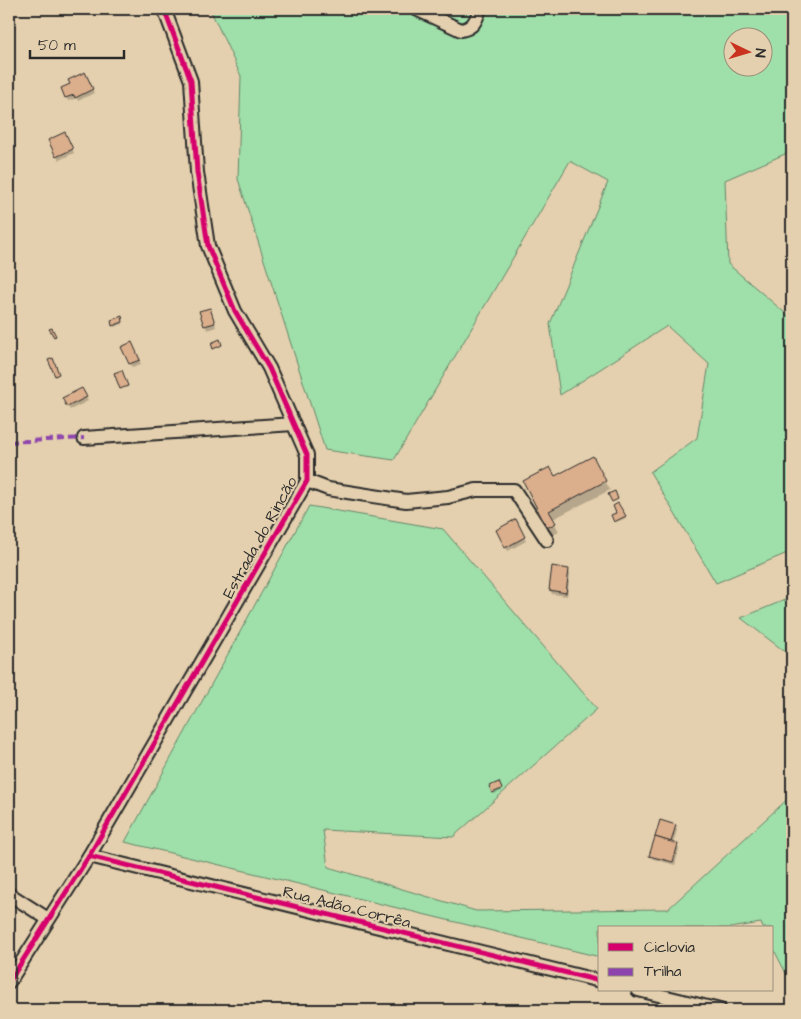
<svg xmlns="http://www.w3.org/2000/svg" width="801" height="1019" viewBox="0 0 801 1019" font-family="'Architects Daughter',sans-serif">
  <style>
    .green { fill: #9fdfa9; stroke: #65856a; fill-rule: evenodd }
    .shadow { fill: #0003 }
    .building { fill: #dbae8c; stroke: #2b2b2b }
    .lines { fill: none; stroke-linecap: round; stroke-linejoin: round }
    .minor-casing { stroke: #2b2b2b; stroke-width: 16 }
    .minor { stroke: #e4d0ae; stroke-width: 12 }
    .quiet { stroke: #8e44ad; stroke-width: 4; stroke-dasharray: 8 4; stroke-linecap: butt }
    .cycleway-casing { stroke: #e4d0ae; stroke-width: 8 }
    .cycleway { stroke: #d6006c; stroke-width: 5 }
    .labels { text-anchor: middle; stroke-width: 4; stroke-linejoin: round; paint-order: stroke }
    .street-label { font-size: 16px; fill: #2b2b2b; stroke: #e4d0ae }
  </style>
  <rect width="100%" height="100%" fill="#e4d0ae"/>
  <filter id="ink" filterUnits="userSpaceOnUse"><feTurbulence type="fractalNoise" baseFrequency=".02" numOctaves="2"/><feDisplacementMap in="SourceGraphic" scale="10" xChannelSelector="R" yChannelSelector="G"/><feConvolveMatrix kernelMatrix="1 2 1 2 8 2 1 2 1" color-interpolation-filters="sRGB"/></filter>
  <g filter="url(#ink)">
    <g class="green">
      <path d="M210,9H792V151L725,180L728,264L792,319V551L716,583L650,472L697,438L709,364L667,326L560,395L550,324L608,182L570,161L394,460L325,450L238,179L241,76ZM734,38H764V68H734Z"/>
      <polygon points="309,506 443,529 597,709 453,837 323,830 328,867 476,911 668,909 792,795 792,980 789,979 772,946 772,928 763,928 761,923 730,928 600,928 600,957 125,842"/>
      <polygon points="792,597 792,657 741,618"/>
    </g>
    <g class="shadow">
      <polygon points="87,77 94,93 78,101 77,98 68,101 62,89"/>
      <polygon points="66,137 74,153 59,160 57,156"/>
      <polygon points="201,312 212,313 216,327 207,330"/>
      <polygon points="122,319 123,324 114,327 114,325"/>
      <polygon points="123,348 133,348 141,364 132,367"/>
      <polygon points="81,389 88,401 70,410 64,398"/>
      <polygon points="597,466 610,490 553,519 559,532 552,535 525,482 555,477"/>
      <polygon points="618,504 626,518 616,522 612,516 618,513"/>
      <polygon points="515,521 526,541 508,551 497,531"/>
      <polygon points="568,570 570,574 567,596 552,594 550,590"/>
      <polygon points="499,783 502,791 494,794 491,787"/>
      <polygon points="675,826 677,830 673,844 679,849 675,865 653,859 651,856"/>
    </g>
    <g class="building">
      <polygon points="85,72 93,89 75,98 74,95 65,98 61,88 70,84 68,80"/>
      <polygon points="65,132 73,149 56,157 48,140"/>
      <polygon points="210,308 215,323 204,326 199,311"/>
      <polygon points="122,316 123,322 112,326 111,320"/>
      <polygon points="52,328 56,336 54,337 49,329"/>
      <polygon points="220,339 222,345 213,349 211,343"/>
      <polygon points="132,342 140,360 129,364 121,347"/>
      <polygon points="53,358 59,374 55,376 48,360"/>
      <polygon points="122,370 128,386 120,389 114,373"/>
      <polygon points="82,388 87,397 67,407 62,398"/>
      <polygon points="593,456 606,481 549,511 556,523 547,528 523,481 550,467 555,476"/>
      <polygon points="615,491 618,499 612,502 608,494"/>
      <polygon points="618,503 626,516 614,522 611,515 616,513 613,506"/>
      <polygon points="516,519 525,537 505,548 496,530"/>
      <polygon points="552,566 569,569 566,593 549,590"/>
      <polygon points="499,782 502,789 492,793 489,786"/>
      <polygon points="660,820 676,825 671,842 655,837"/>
      <polygon points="655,837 678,844 673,862 649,856"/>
      <polygon points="253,1006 267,1010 252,1010"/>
    </g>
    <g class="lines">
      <defs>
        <g id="minor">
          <path d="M416,9L461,30C474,28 476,20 480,9"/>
          <polyline points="84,438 294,424"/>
          <polyline points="307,481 328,489 406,501 448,497 476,490 514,490 547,540"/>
          <polyline points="89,856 600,981"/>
          <polyline points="9,894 48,919"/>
          <polyline points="9,982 89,856 307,481 307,455 269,368 235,311 208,246 197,172 191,81 164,9"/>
          <polyline points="638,990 720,1010"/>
        </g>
      </defs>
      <use href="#minor" class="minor-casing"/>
      <use href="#minor" class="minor"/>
      <polyline class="quiet" points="9,442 84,438"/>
      <defs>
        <g id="cycleway">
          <polyline points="89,856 600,981"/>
          <polyline points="9,982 89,856 307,481 307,455 269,368 235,311 208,246 197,172 191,81 164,9"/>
        </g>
      </defs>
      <use href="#cycleway" class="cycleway-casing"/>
      <use href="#cycleway" class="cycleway"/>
    </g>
  </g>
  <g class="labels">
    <g class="street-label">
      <text transform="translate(259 537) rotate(-61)" y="6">Estrada do Rincão</text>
      <text transform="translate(347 906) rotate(14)" y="6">Rua Adão Corrêa</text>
    </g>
  </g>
  <rect width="801" height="1019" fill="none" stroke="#e4d0ae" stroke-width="30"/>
  <rect x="15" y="15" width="771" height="989" fill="none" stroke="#2b2b2b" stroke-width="2" filter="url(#ink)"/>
  <rect x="598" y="926" width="175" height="65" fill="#e4d0ae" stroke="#9a8e7a"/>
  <rect x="608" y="943" width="25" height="8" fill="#d6006c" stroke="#9a8e7a"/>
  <text x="644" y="952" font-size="15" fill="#2b2b2b">Ciclovia</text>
  <rect x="608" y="968" width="25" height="8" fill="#8e44ad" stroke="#9a8e7a"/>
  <text x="644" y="976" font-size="15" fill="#2b2b2b">Trilha</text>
  <g transform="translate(748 52) rotate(95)"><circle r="24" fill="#e4d0ae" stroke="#9a8e7a"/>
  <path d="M0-4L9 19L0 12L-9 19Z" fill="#c8321e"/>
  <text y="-8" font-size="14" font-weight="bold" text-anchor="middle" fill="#2b2b2b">N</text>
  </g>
  <path d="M30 50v8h94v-8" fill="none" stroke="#2b2b2b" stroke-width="2.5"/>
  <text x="38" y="50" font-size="15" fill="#2b2b2b" stroke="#e4d0ae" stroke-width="4" paint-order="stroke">50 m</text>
</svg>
